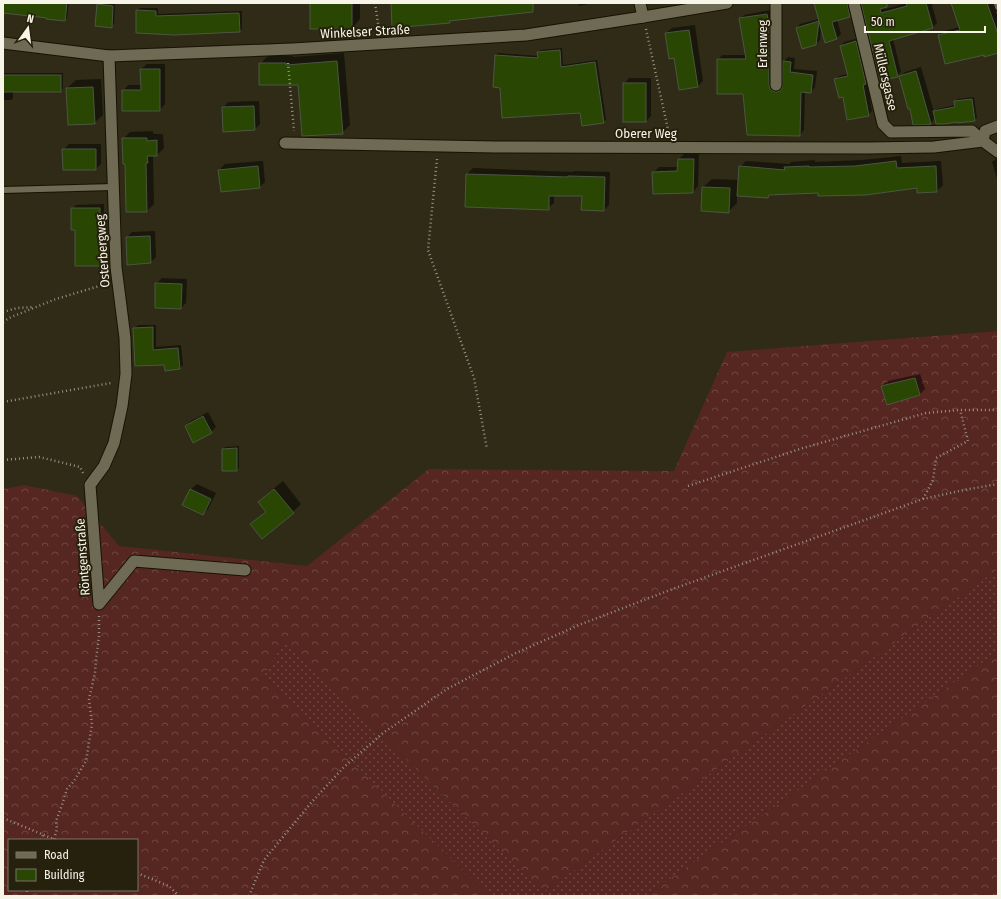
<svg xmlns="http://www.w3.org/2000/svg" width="1001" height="899" viewBox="0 0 1001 899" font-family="'Fira Sans Condensed',sans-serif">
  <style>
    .grass { fill: url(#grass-dots) }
    .forest { fill: url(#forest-crowns); fill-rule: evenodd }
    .shadow { fill: #0007 }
    .building { fill: #294603; stroke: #4b5643 }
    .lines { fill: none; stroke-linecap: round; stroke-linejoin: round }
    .service-casing { stroke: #171302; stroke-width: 8 }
    .minor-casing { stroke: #171302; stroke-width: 13 }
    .path { stroke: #979383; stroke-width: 2.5; stroke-dasharray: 1 3; stroke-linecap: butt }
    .service { stroke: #6e6a53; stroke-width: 6 }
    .minor { stroke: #6e6a53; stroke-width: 11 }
    .labels { text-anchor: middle; stroke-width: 4; stroke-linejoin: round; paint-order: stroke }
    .street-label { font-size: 13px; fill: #f7f4e8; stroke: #25210d }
  </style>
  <defs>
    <pattern id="grass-dots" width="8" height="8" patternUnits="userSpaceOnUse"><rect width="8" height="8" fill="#562620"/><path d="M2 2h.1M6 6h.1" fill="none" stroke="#6f4640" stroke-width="1.8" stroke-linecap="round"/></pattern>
    <pattern id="forest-crowns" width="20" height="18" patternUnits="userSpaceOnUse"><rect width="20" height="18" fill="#562620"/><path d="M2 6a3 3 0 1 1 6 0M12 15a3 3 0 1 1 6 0" fill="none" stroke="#6f4640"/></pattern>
  </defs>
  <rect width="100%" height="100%" fill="#2f2b16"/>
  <polygon class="grass" points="998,569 998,652 645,896 489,896 264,676 284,641 543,892"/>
  <g class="forest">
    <path d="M998,331V569L543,892L284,641L264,676L489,896H3V489L24,485L77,496L119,546L307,566L429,469L674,471L727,352ZM9,840H137V890H9Z"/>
    <polygon points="998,652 998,896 645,896"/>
  </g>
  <g class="shadow">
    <polygon points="9,3 69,3 67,18 65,20 48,17"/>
    <polygon points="100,3 115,4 114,24 111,26 98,5"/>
    <polygon points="311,3 360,3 360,19 352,28"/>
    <polygon points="578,3 593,3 579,6"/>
    <polygon points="815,3 852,3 854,12 850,16 837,20 841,34 837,38 821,26 820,40 816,44 797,28 800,24 819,19"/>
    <polygon points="862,3 883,3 885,9 907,3 933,3 932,5 937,23 933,27 893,39 901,72 897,76"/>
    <polygon points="952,3 992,3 998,18 998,52 984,53 939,35 944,31 960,27"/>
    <polygon points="140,8 158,8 158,14 242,11 242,29 240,31 137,32 137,10"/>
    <polygon points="771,10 777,87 783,88 784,61 788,57 795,58 794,69 817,71 815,87 811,92 805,91 804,130 800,135 748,134 744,93 718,60 722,55 747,55 740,19 744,15"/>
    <polygon points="695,25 703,81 697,87 675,57 666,33 672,28"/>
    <polygon points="859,38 869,80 867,83 872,111 868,115 844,96 835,80 839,76 848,74 841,46 844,42"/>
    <polygon points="562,48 563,65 597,60 606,119 604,122 581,112 501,87 494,86 496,55 498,53 539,56 538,52 541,50"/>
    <polygon points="344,53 350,125 342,133 299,84 260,64 268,56 293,56 293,57"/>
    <polygon points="147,64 165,64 165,104 160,110 123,91 128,85 141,85 141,69"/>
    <polygon points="921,67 934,112 937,109 956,105 955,102 957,99 974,97 977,118 974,120 935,118 931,123 926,124 911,108 900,76 905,72"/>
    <polygon points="3,73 63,73 63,89 60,91 13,91 13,98 11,100 3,100"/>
    <polygon points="629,78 651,78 651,116 646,121 624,84"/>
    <polygon points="101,79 103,115 94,123 67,88 76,80"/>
    <polygon points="259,101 260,124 255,129 223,108 228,102"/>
    <polygon points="153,131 153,134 163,134 164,148 157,155 154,155 153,156 154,204 147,211 126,163 123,139 130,132"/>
    <polygon points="69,144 101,144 101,164 96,169 63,150"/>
    <polygon points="684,154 699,154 698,186 693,192 653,173 659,167 678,167 679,159"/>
    <polygon points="901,156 902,163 941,161 943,185 937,191 917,187 771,194 768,197 737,195 737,203 728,212 703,187 712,179 739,180 740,167 746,161 789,164 791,162 815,160 815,162 862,160"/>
    <polygon points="996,159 998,159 998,179 997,179 992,162"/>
    <polygon points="263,161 265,182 260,187 222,190 219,170 225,164"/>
    <polygon points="473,168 573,172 574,171 610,172 609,205 604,210 583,195 554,195 554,203 548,208 466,206 467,174"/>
    <polygon points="104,204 104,243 106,243 106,261 102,265 76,229 72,209 76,205"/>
    <polygon points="155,231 156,257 151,262 127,237 132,232"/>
    <polygon points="162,278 187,279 186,303 181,308 156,308 156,284"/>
    <polygon points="138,325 156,325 156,347 181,345 183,365 180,368 165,364 134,329"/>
    <polygon points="920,374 925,389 920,394 887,404 882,386 888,381"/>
    <polygon points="208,412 216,427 211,432 186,426 191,421"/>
    <polygon points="239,446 239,468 237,470 223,449 225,447"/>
    <polygon points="283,481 301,504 293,512 252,524 267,511 260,502 268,493"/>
    <polygon points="197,484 216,493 208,509 203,514 184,505 191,489"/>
  </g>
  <g class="building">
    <polygon points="3,3 67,3 65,21 46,19 47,18 3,13"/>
    <rect x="310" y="3" width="42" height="26"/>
    <polygon points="391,3 533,3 533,12 449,21 450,23 392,28"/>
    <polygon points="814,3 847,3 850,17 832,22 837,39 825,43"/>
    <polygon points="861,3 887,3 887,7 880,9 881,13 907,6 906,3 926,3 933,28 889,41 898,77 880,81"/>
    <polygon points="951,3 987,3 998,34 998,53 984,57 984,55 945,64 938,35 960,30"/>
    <polygon points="97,4 113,6 112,28 95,26"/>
    <polygon points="136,10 156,11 156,16 239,13 240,32 174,35 136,33"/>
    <polygon points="767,14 769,25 769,85 770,89 773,91 776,92 780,91 782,88 783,61 791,62 790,72 813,75 811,93 801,92 800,136 747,135 743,94 717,94 717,59 746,59 739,18"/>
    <polygon points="819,21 816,45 802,49 796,28"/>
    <polygon points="689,30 698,87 679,90 674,58 669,59 665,33"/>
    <polygon points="856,41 866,84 863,85 869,116 847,120 843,97 839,98 834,79 848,76 840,46"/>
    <polygon points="560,50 561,67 595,62 604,123 582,126 580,113 502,118 500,88 493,87 495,55 538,58 537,52"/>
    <polygon points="337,61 343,134 302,136 298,85 259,85 259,63 286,63 286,65"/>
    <polygon points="140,69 160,69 160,111 122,111 122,90 141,90"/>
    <polygon points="916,71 931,124 926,125 913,125 910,109 908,109 899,76"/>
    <rect x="3" y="75" width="58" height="17"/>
    <rect x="623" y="83" width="23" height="39"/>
    <polygon points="93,87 95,124 68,125 66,88"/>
    <polygon points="972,99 975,121 957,123 957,122 944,124 936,124 933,111 955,107 954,101"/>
    <polygon points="254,106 255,130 223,132 222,107"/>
    <polygon points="122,138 147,138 147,141 157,140 157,156 147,156 148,163 146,163 147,212 126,212 125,164 123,164"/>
    <polygon points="62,149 96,149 96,170 63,170"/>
    <polygon points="678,159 694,159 693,193 653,194 652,172 677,171"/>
    <polygon points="896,161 897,168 936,166 937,192 917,193 917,188 866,195 818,196 818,193 769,195 768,198 737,196 739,166 785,170 784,167 809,166 809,167 855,166"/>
    <polygon points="258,166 260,188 221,192 218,170"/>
    <polygon points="466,174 568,177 568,176 605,177 604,211 581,210 582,196 549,196 549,210 465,207"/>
    <polygon points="702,187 730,188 729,213 701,211"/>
    <polygon points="71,208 100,208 100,246 103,246 103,266 75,266 75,230 71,230"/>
    <polygon points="150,236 151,263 127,265 126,237"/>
    <polygon points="155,283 182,284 181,309 155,308"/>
    <polygon points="153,327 153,350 178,348 180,369 165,371 164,365 135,366 133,328"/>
    <polygon points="915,378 920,395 887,405 881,386"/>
    <polygon points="203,416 212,433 193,443 185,426"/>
    <polygon points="237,448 237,471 222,471 222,449"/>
    <polygon points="190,489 211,499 203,515 182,505"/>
    <polygon points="274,489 294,513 262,539 250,524 266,512 258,502"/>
  </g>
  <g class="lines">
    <defs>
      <g id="service">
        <polyline points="997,3 998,7"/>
        <polyline points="3,190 113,187"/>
      </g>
      <g id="minor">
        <polyline points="640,3 643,17"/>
        <polyline points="776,3 776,85"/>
        <polyline points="854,3 883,124 891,132 972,131 983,141 998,152"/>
        <polyline points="3,43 109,56 292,49 526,35 643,17 727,3"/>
        <polyline points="109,56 116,267 125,338 126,374 122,406 114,443 104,466 90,485 99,604 134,561 245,570"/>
        <polyline points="285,143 495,147 867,148 934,147 983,141 985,131 998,126"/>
      </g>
    </defs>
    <use href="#service" class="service-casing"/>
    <use href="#minor" class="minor-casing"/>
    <g class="path">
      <polyline points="375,3 379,30"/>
      <polyline points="646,29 669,134"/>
      <polyline points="288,63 294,131"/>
      <polyline points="437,159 428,250 474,378 487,449"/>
      <polyline points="3,312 17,308 34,307"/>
      <polyline points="3,322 9,318 56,299 106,284"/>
      <polyline points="3,402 111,383"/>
      <polyline points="3,460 39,457 80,467 83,473"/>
      <polyline points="688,486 803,448 926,413 960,410 998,410"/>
      <polyline points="923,499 933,480 936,458 968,441 960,410"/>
      <polyline points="3,818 56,840"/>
      <polyline points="54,839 57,829 56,821 62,805 67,789 74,781 86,761 92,724 89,699 95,673 96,660 99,636 99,616"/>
      <polyline points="41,840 43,835"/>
      <polyline points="137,873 169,886 179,896"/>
      <polyline points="27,896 27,890"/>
      <polyline points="249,896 264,860 310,804 344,767 383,733 447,689 516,653 579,625 670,590 923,499 964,490 998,484"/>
    </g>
    <use href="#service" class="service"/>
    <use href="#minor" class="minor"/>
  </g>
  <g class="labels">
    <g class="street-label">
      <text transform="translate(365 31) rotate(-3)" y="5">Winkelser Straße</text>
      <text transform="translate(762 44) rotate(-90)" y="5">Erlenweg</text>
      <text transform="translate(886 77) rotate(77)" y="5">Müllersgasse</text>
      <text x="646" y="138">Oberer Weg</text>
      <text transform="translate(102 251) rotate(-94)" y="5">Osterbergweg</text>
      <text transform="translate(82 557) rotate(-94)" y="5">Röntgenstraße</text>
    </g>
  </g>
  <rect width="1001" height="899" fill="none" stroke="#f7f4e8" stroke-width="8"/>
  <rect x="8" y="839" width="130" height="52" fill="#25210d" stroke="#797565"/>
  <rect x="16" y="852" width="20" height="6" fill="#6e6a53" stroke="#797565"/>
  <text x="44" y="859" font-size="12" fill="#f7f4e8">Road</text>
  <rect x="16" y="869" width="20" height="12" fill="#294603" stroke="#797565"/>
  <text x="44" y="879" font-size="12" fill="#f7f4e8">Building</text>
  <g transform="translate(28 28) rotate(14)" stroke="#25210d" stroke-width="3" paint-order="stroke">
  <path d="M0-3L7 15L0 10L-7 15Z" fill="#f7f4e8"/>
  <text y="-6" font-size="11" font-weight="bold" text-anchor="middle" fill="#f7f4e8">N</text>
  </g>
  <path d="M865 26v6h120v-6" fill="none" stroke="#f7f4e8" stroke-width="2"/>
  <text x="871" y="26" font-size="12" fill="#f7f4e8" stroke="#25210d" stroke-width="3" paint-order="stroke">50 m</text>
</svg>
